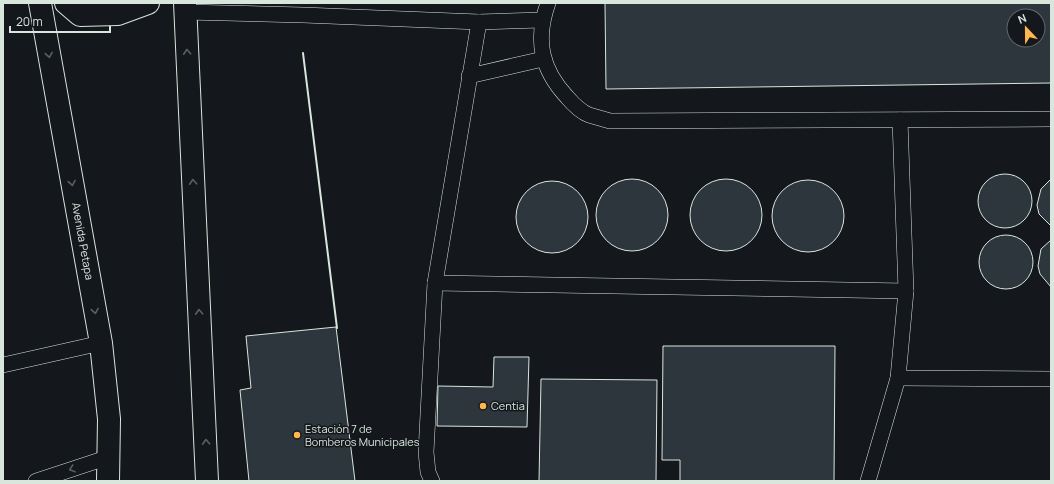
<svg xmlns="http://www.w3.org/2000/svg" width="1054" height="484" viewBox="0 0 1054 484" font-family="Manrope,sans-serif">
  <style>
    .building { fill: #2c363c; stroke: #d8e6dc; fill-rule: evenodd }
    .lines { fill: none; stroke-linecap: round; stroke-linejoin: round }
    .lane-casing { stroke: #d8e6dc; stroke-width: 16 }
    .primary-casing { stroke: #d8e6dc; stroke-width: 24 }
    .lane { stroke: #14181c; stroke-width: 15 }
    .primary { stroke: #14181c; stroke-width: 22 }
    .wall { stroke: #d8e6dc; stroke-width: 2 }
    .oneway { stroke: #59605f }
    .poi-dot { fill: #ffb74d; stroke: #14181c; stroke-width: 1.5 }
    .labels { text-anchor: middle; stroke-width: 3; stroke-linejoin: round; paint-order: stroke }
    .street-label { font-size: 11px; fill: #d8e6dc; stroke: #14181c }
    .poi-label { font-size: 11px; fill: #d8e6dc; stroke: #14181c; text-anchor: start }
  </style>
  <rect width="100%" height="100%" fill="#14181c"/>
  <g class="building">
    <path d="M605,3H1051V83L606,89ZM1014,16H1038V40H1014Z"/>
    <circle cx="1005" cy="201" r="27"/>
    <circle cx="632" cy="215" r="36"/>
    <circle cx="726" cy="215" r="36"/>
    <polygon points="1051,179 1051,226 1039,214 1037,205 1041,189"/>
    <circle cx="808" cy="216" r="36"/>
    <circle cx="552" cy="217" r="36"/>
    <circle cx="1006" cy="262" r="27"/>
    <polygon points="1051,240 1051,287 1040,274 1038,266 1041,249"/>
    <polygon points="336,327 355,481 249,481 240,390 251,388 246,336"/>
    <polygon points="663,346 835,346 834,481 680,481 680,460 662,460"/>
    <polygon points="494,357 529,357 527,427 437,426 438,386 493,387"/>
    <polygon points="541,379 657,380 656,481 539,481"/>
  </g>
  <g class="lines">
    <defs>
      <g id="lane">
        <path d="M548,3C535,40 541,69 567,97C573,104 581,112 589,115C596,117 603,119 610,121L1051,119"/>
        <polyline points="185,12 303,15 479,22 542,20"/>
        <polyline points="469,76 543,59"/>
        <polyline points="435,283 906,291"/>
        <polyline points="3,365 101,343"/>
        <polyline points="898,378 1051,379"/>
        <polyline points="36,481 109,457"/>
        <polyline points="432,481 428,472 426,452 435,283 479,22"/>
        <polyline points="868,481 898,378 906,291 900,120"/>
      </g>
      <g id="primary">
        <path id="s1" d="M40,3L101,343L109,419L108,481"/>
        <polyline points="66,3 80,15 118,14 148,3"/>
        <polyline points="185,3 207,481"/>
      </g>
    </defs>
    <use href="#lane" class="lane-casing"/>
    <use href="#primary" class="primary-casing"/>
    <use href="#lane" class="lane"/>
    <use href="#primary" class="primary"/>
    <polyline class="wall" points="303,53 337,328"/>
  </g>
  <defs><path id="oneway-chevron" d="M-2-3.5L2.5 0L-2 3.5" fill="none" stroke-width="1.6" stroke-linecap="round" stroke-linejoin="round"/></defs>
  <g class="oneway">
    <use href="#oneway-chevron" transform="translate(187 52) rotate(-93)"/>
    <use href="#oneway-chevron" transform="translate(49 55) rotate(80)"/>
    <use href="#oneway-chevron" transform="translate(193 182) rotate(-93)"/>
    <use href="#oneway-chevron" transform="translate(72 183) rotate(80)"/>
    <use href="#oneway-chevron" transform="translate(95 311) rotate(80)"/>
    <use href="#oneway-chevron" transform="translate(199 312) rotate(-93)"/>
    <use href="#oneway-chevron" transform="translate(206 442) rotate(-93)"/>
    <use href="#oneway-chevron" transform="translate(72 469) rotate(161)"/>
  </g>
  <g class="poi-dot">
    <circle cx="483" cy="406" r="4"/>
    <circle cx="297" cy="435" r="4"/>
  </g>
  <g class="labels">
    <g class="street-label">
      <text dy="4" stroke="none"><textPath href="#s1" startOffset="242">Avenida Petapa</textPath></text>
    </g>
    <g class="poi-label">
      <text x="491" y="410">Centia</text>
      <text x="305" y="433">Estación 7 de<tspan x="305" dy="13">Bomberos Municipales</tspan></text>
    </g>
  </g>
  <rect width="1054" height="484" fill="none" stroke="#d8e6dc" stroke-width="8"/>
  <g transform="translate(1026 28) rotate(338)"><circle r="19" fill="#14181c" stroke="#626a69"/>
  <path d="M0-3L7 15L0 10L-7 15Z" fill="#ffb74d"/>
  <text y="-6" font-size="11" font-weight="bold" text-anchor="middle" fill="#d8e6dc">N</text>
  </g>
  <path d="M10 26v6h100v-6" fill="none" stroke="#d8e6dc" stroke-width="2"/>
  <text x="16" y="26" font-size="12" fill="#d8e6dc" stroke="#14181c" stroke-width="3" paint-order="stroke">20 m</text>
</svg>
